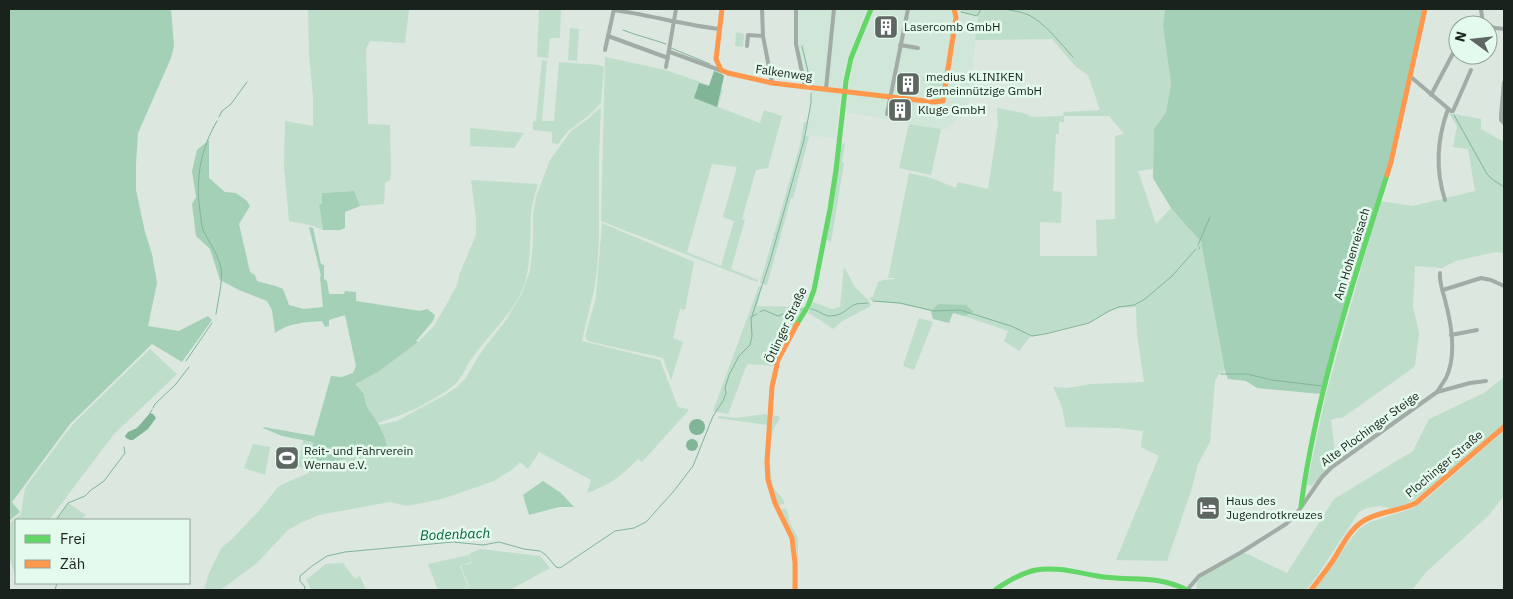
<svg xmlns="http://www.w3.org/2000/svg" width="1513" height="599" viewBox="0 0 1513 599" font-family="'IBM Plex Sans',sans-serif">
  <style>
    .built { fill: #cfe6d8 }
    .green { fill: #bfddcb; fill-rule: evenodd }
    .forest { fill: #a3d0b6 }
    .water { fill: #80b598 }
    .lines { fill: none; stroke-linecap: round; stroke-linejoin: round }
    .stream { stroke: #80b598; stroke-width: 1 }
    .street { stroke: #a1aca6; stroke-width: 4 }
    .fast { stroke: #63d668; stroke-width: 5 }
    .slow { stroke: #ff974d; stroke-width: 5 }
    .labels { text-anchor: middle; stroke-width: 5; stroke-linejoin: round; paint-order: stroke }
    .poi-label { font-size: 12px; fill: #1a221d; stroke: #e3faec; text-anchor: start }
    .street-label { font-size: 12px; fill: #1a221d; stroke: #e3faec }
    .water-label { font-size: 14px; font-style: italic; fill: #08613d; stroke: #e3faec }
  </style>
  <rect width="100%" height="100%" fill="#dbe7df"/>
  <g class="built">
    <polygon points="796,9 866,9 845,65 835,138 805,135 812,103 812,91 805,86 798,55"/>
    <polygon points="874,9 961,9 961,12 978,16 969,100 962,113 948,129 941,129 845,112 854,58"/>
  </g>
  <g class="green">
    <polygon points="308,9 409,9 405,43 370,41 366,49 368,124 390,125 391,171 390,180 385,183 384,204 360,206 353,191 322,193 322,204 319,205 323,230 310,225 289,221 284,167 285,121 313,126 313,96 309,54"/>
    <polygon points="539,9 561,9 560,38 550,38 548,58 537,57"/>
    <path d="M961,9H1165L1163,26L1171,84L1166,112L1154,129L1153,169L1138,171L1156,224L1171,208L1201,242L1225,371L1219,374L1215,381L1210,442L1198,464L1191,491L1167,561L1116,560L1159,456L1141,447L1143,431L1117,428L1066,427L1062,407L1053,387L1067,388L1091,384L1144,382L1137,334L1136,307L1116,308L1088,323L1030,337L1019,351L1004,341L1008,331L964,316L973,312L938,304L931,311L900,304L872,301L869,298L873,296L878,282L883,280L895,279L894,278H888L909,173L931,178L956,188L958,182L988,189L998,123L997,108L1023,113L1033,117L1063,116L1064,112L1100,110L1088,75L1076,67L1052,39L975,40L978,16L961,12ZM1064,116H1109L1124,134L1115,136V219L1096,220L1097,256H1040V222L1061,223L1062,192L1053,191L1056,134H1059V122H1064Z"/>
    <polygon points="570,28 579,29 577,61 568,60"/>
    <polygon points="736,32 744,34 743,47 735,46"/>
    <path d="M605,57L666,70L723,90L718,107L760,123L764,110L782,116L768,168L756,170L742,219L745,220L731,269L758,280L757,282L601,221ZM712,164L737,167L723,217L734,221L721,266L687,252Z"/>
    <polygon points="542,60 547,61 542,121 554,121 559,62 599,65 604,67 601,103 588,116 568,131 558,144 552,143 552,132 533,130 533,122 536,121"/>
    <polygon points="923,77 944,79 942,100 927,99 929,83 922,81"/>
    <path d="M601,107L599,156V238L597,269L594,290L582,341L660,360L678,407L688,409V411L642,462L638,459C622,476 609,485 587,493L591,480L539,452L528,469L520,462L513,469L494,481L442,499L407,506L390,502L319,515L300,523L288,530L256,564L220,590H204L209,573L222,547L231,540L258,512L278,487L285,483L355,454L383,452L386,449L385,438L379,425L397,421L445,395L457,387L465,379L482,351L506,320L522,293L530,271L533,244V214L536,197L550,160L571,131L589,118Z"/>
    <polygon points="1449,113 1481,119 1481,129 1504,142 1504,253 1495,252 1456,261 1442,268 1415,266 1413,306 1419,333 1415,365 1413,368 1342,418 1336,418 1331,420 1336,460 1312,486 1307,484 1326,394 1380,201 1413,206 1475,191 1468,149 1453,147 1457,126"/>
    <polygon points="804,122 807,122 804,135 809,137 793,198 791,198 767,285 760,283 800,145"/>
    <polygon points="909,124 941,129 931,175 899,168"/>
    <polygon points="470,128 524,133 514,148 470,146"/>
    <polygon points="845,143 842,162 844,163 831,242 826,239 839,153 842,144"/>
    <path d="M471,180L538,184C535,194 532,204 531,214C530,236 531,257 526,279C518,309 490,333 472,358C465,367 463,378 453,386C431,403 404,415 377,423L366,405L364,394L354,384L378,372L418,342L434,326L444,309L457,285L460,273L476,235V218Z"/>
    <polygon points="602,223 694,262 685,310 680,309 673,338 683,342 671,380 663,358 592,342 588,341 585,337 596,297"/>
    <polygon points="844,267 855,287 869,301 871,305 869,307 841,322 833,329 814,316 808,313 813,302 832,309 840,307"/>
    <path d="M759,286H762L757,306L806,307C796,327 781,344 774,366L747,364L728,414L713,411Z"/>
    <polygon points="919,318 933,322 914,370 903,366"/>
    <polygon points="150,349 177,374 114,434 49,520 16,520 16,579 9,556 9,524 21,514 25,488 72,425"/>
    <polygon points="1504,377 1504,424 1446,475 1420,496 1399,508 1390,508 1380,506 1367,508 1359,512 1317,576 1306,590 1198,590 1196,588 1197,580 1203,575 1243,552 1287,573 1334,499 1413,451 1429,419 1484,393"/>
    <polygon points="766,414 768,417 767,425 717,418 719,416 735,418"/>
    <path d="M773,416H778L780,418C778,422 775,425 774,428C769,442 769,474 774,488C777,495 784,496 784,504L778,505L769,474L770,447Z"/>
    <polygon points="1504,431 1504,496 1488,516 1426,572 1412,590 1315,590 1350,540 1359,529 1370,522 1411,509 1425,500"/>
    <polygon points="303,440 313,442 309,469 298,467"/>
    <polygon points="253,444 270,447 265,475 244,468"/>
    <polygon points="68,503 86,515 81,520 55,520"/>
    <polygon points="785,508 788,513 789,521 798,538 798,590 796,590 797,553 794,537 781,509"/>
    <polygon points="480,549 540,556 550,568 510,590 438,590 428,564 469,555 471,562 460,566 468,587 463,589 463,590 469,587 461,566 472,563 469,554"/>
    <polygon points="343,563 355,579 360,576 366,590 312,590 306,580 326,564"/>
  </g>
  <g class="forest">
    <polygon points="9,9 171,9 174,46 171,58 138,133 136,164 136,190 145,232 152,254 157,283 148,326 179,331 208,316 212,320 182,362 152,344 70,424 12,502 20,512 9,521"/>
    <polygon points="1165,9 1423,9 1398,132 1321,394 1257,388 1246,381 1228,379 1225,371 1201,242 1171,208 1153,178 1154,129 1166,112 1171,84 1163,26"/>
    <path d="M209,140V178L225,192L236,193L247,201L250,206L239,224L250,272L255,275L257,281C266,284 275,285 283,289L289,305L304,309L323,307L320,277L321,276L309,227L313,228L321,264L324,265V279L327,281L329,294H344L345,291L356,292V301L420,311L427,309L435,315L433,321L416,341L418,342L378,372L355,384L364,394L366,405L379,425L385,438L387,449L383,452L355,454L309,473L313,442L282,436L263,428L264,427L314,436L331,376L342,377L353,373L356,366L345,315L329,320V326L325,327L322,321C306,322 288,323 275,333L272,310L267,301L239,290L220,280L210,249L196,236L192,204L196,197L192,171L197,150Z"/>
    <polygon points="354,191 360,206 345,212 345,228 340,230 323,230 319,204 322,204 322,193"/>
    <polygon points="938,304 966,305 974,312 964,316 953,313 949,323 933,319 931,311"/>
    <polygon points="543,481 561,493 574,507 559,507 529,515 523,495"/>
  </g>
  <g class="water">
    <polygon points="714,71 722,74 724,76 717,107 694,98 699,83 709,86"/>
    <polygon points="150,413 153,414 156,418 148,429 133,440 130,440 126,438 125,436 128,432 137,428"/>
    <circle cx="697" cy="427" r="8"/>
    <circle cx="692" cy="445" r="6"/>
  </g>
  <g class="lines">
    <g class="stream">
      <polyline points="947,9 949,9"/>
      <path d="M1004,9C1014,11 1025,12 1034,18C1049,28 1061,44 1073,57"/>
      <polyline points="961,12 977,16 981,9"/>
      <path d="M623,30C638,36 652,39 666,44"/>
      <polyline points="802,46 811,84"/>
      <polyline points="671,48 710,64"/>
      <polyline points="1454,115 1487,174 1492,179 1504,187"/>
      <polyline points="219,117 222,111 231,104 247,82"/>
      <polyline points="1198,245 1210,217"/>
      <polyline points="1199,247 1199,249"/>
      <polyline points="873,301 900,303 934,311 960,310 1011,326 1032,336 1045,334 1089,323 1109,311 1119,307 1134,305 1145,299 1172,276 1196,249"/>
      <path d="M811,309C818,310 824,316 830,316C844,316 847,307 856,304C859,303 864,304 868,303"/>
      <polyline points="760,312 764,310 778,316 791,311 802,309"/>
      <path d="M216,314C218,299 223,283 221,268C218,254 209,242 203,230C201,224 201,217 200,211C195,179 201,148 217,121"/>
      <polyline points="752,316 770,261 804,140 811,103 811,93"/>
      <polyline points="186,361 212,323"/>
      <polyline points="1221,374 1247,374 1272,380 1322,386"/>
      <polyline points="153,408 155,404 176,384 189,367"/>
      <polyline points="150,413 152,410"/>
      <polyline points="56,520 68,503 85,496 91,490 104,481 125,453 124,447"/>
      <polyline points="55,590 57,583"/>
      <polyline points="304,590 305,587 300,581 300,576 312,566 327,556 345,552 453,542 483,545 499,542 524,549 540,551 546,555 556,567 560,568 615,531 634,528 646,522 673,492 693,466 713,416 723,401 726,393 725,388 729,375 739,356 750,345 752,336 751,317 757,314"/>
    </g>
    <g class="street">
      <polyline points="762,9 763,36 772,83"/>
      <polyline points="796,9 796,44 805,87"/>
      <polyline points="1481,9 1483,25"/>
      <path d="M614,10C650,15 684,25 720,29"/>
      <polyline points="1488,27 1504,29"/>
      <polyline points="608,36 668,58"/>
      <polyline points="900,45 918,48"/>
      <polyline points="747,46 748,35 763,36"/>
      <polyline points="605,50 614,9"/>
      <polyline points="670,52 722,71"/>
      <polyline points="666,67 676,9"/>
      <polyline points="1411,77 1451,111 1453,111 1471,70"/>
      <polyline points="1504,82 1501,115 1501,120 1504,123"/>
      <polyline points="826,89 834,9"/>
      <polyline points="1431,95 1458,44"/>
      <polyline points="887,114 908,9"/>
      <path d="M1445,200C1435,169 1437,139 1448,109"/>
      <polyline points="1443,290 1481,278 1491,280 1504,286"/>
      <polyline points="1451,335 1477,330"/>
      <path d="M1437,392C1440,387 1443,383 1446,378C1456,357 1452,327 1446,304C1444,294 1439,284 1440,273"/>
      <polyline points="1187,590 1199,576 1240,553 1286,524 1297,513 1322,477 1332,467 1437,392 1470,383 1486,381"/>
    </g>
    <g class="fast">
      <polyline points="797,324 808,306 814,290 830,209 836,170 846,81 851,58 871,9"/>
      <path d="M1301,506C1316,394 1353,282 1387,175"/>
      <path d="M995,590C1008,581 1021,573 1036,570C1059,566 1082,574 1104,577C1135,581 1157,575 1187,590"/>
    </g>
    <g class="slow">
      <polyline points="722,9 716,59 721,70 728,73 772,83 934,102 943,101 956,17 954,9"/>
      <polyline points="1387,175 1391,162 1425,9"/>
      <polyline points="795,590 795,563 792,538 775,503 768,480 767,462 772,387 778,360 797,324"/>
      <path d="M1311,590C1318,581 1325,572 1332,562C1342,547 1349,529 1365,520C1381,511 1400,511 1416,503L1504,427"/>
    </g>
  </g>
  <defs>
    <symbol id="building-square" viewBox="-11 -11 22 22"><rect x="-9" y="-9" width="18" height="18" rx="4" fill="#5e6761" stroke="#e3faec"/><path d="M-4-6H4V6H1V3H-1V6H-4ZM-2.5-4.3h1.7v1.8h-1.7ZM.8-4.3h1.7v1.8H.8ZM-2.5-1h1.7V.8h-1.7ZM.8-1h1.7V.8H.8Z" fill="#fff"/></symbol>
    <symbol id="stadium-square" viewBox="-11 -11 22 22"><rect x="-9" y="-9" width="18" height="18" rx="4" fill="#5e6761" stroke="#e3faec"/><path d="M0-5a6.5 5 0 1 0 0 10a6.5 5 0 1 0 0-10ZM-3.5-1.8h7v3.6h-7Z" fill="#fff"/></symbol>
    <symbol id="hotel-square" viewBox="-11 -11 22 22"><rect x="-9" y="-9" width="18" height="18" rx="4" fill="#5e6761" stroke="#e3faec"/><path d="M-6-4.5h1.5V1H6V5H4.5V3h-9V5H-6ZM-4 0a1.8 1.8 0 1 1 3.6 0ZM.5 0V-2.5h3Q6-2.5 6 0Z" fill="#fff"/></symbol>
  </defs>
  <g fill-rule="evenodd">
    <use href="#building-square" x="872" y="13" width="28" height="28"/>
    <use href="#building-square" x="894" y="70" width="28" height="28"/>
    <use href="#building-square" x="886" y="96" width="28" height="28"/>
    <use href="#stadium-square" x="273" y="444" width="28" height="28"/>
    <use href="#hotel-square" x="1194" y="494" width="28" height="28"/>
  </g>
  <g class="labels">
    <g class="poi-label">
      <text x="904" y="31">Lasercomb GmbH</text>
      <text x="926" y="81">medius KLINIKEN<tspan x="926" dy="14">gemeinnützige GmbH</tspan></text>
      <text x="918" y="114">Kluge GmbH</text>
      <text x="304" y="455">Reit- und Fahrverein<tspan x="304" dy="14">Wernau e.V.</tspan></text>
      <text x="1226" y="505">Haus des<tspan x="1226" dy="14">Jugendrotkreuzes</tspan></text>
    </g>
    <g class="street-label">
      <text transform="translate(784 73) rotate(8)" y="4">Falkenweg</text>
      <text transform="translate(1352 254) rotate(-73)" y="4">Am Hohenreisach</text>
      <text transform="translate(786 325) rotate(-65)" y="4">Ötlinger Straße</text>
      <text transform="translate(1370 429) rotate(-36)" y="4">Alte Plochinger Steige</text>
      <text transform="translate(1444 464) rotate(-40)" y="4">Plochinger Straße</text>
    </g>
    <g class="water-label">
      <text transform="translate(455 534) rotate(-2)" y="5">Bodenbach</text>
    </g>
  </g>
  <rect width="1513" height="599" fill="none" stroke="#1a221d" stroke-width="20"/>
  <rect x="15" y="519" width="175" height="65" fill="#e3faec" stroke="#93a499"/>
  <rect x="25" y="535" width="25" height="8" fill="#63d668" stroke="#93a499"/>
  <text x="60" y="544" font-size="15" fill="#1a221d">Frei</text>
  <rect x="25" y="560" width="25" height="8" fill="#ff974d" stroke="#93a499"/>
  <text x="60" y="569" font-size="15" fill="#1a221d">Zäh</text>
  <g transform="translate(1473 40) rotate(285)"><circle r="24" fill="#e3faec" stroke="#93a499"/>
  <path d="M0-4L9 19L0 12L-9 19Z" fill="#5e6761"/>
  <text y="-8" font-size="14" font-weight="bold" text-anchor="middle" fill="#1a221d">N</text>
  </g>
</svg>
